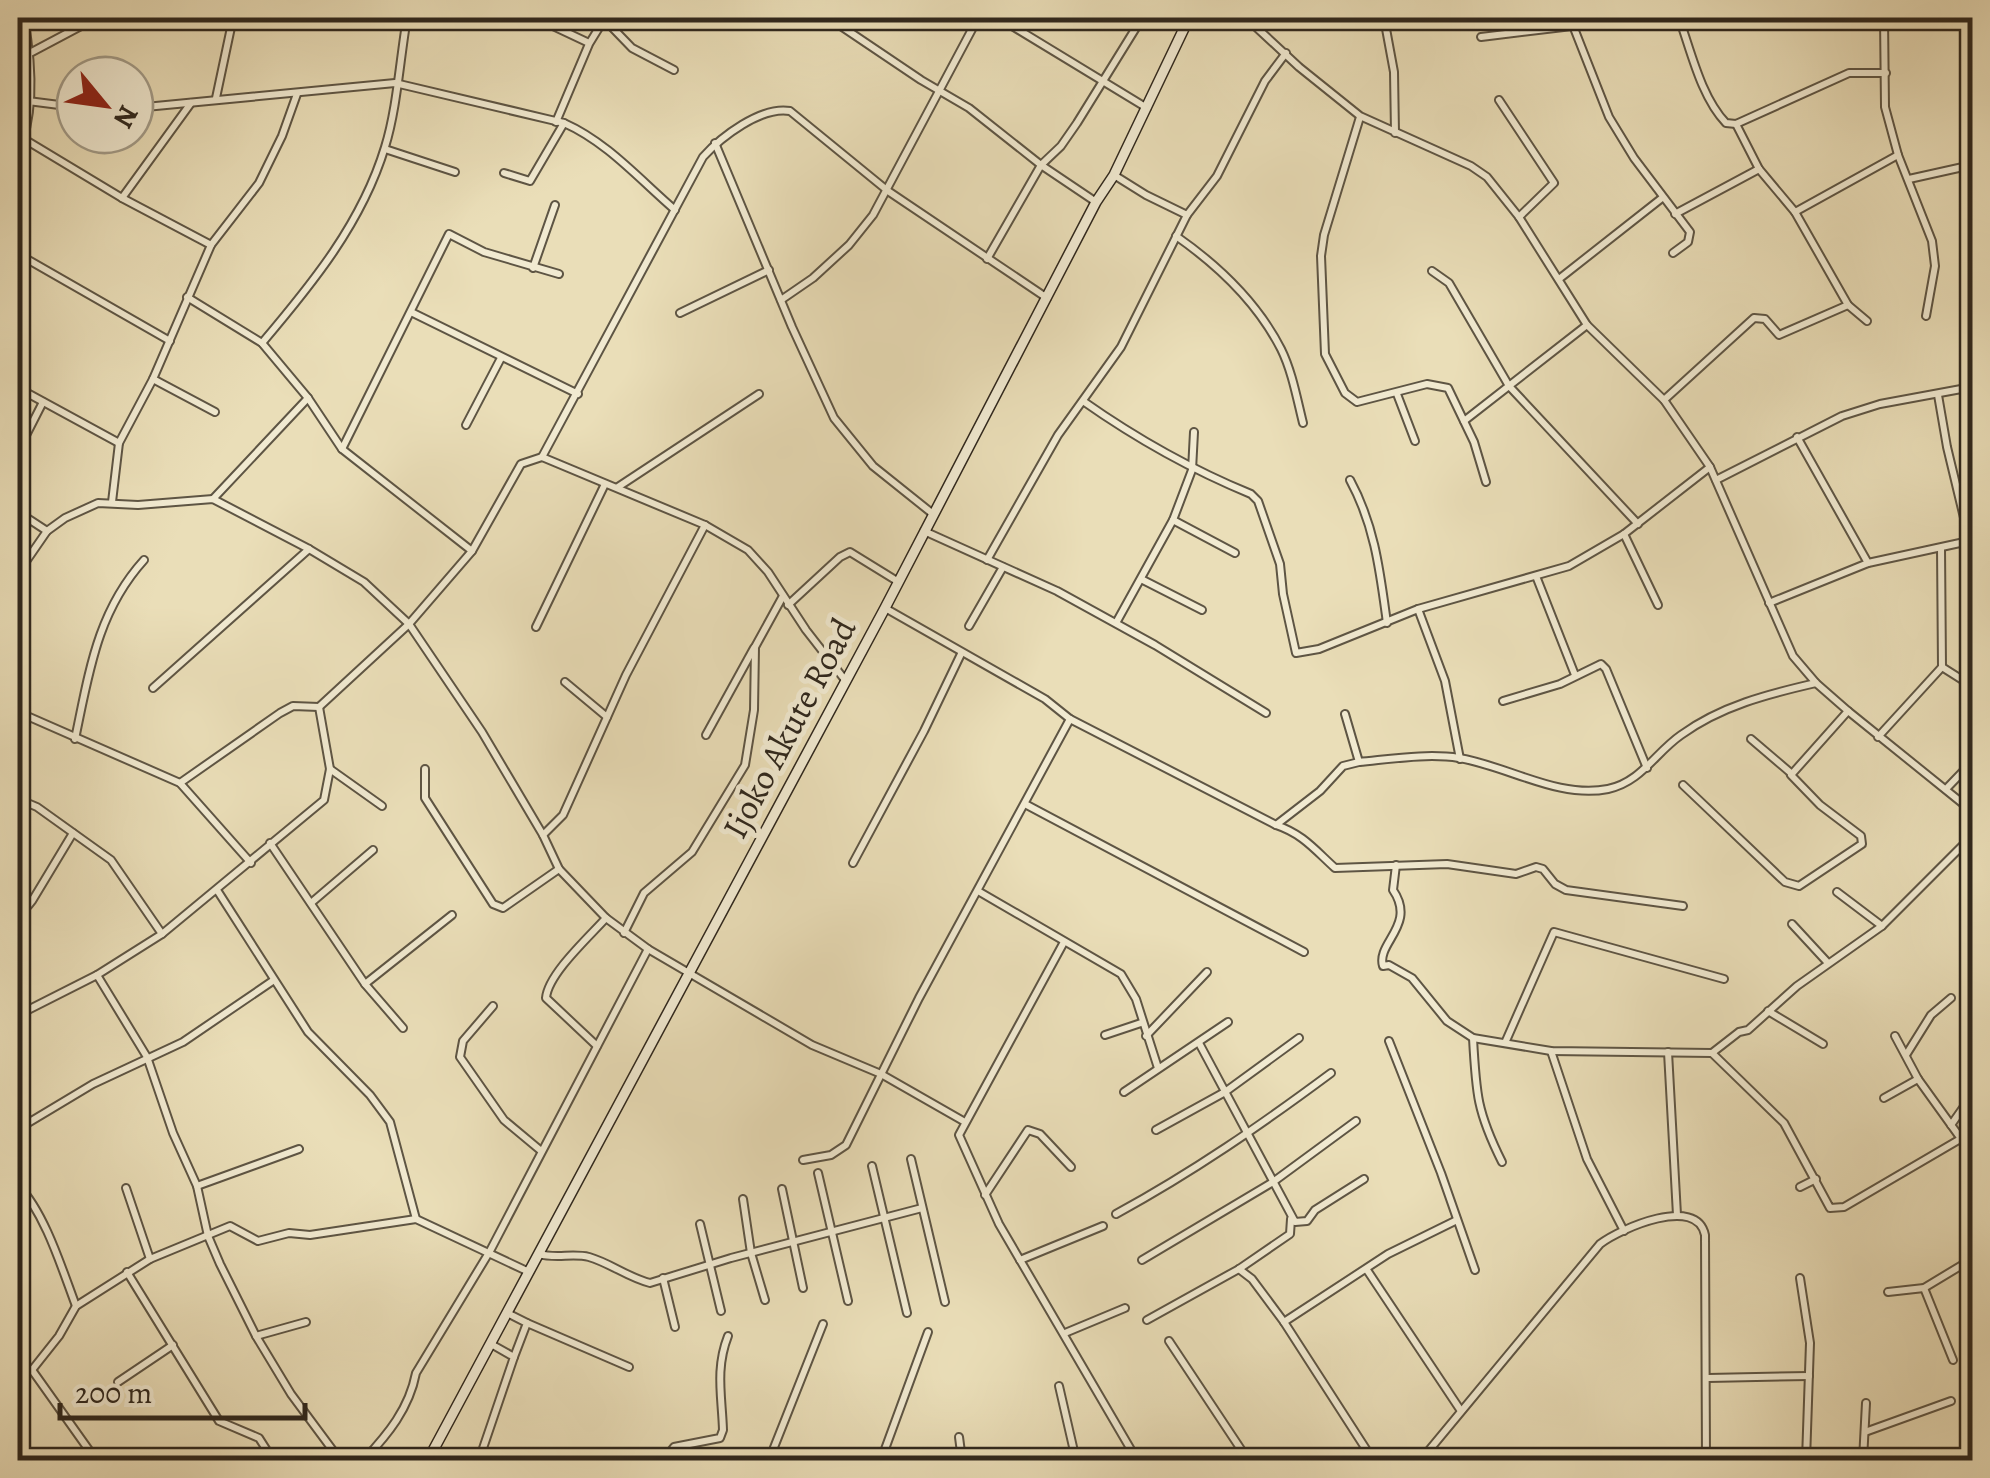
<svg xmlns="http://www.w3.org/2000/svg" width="1990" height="1478" viewBox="0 0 1990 1478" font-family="Alegreya,serif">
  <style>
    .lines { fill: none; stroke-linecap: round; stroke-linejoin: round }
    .minor-casing { stroke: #5e5544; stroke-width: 10 }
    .secondary-casing { stroke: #2f271d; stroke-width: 12 }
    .minor { stroke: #f1ead1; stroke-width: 6 }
    .secondary { stroke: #f1ead1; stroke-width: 9 }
    .labels { text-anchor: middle; stroke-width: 10; stroke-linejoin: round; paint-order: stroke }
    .street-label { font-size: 35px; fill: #2f271d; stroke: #f1ead1 }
  </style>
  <rect width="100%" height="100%" fill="#eadeb8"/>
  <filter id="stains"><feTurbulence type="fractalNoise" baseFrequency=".002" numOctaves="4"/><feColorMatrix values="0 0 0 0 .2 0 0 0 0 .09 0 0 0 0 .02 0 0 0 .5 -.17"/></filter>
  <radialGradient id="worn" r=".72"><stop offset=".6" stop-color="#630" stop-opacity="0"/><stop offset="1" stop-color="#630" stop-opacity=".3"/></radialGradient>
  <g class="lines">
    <defs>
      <g id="minor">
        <polyline points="536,18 589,43"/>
        <polyline points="829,18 921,80 969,108 1041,165 1096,202"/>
        <polyline points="999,18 1147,108"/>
        <polyline points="1238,18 1256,27 1299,67 1360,116 1471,166 1487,177 1519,217 1587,325 1664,400 1710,467 1793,656 1816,683 1848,711 1972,811"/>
        <polyline points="1384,18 1394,72 1395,133"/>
        <polyline points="1570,18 1609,117 1634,158 1690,232 1688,242 1673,253"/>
        <path d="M1679,18C1691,51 1701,97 1726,123L1736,124L1849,73H1886"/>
        <polyline points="1884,18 1885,107 1898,155 1932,241 1935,266 1926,316"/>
        <polyline points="604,19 632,48 674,70"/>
        <polyline points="1481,37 1572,26"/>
        <polyline points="30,53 96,18"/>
        <polyline points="216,98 233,18"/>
        <polyline points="1499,100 1554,183 1519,217"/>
        <polyline points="28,101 75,107"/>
        <path d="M135,108L395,83L564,123C607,142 639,179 675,210"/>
        <polyline points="1360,117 1324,235 1321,256 1325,354 1345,393 1357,402 1427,384 1448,388 1474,442 1486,482"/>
        <polyline points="556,122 589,44 605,18"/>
        <polyline points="1736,124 1759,169 1795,212 1848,305 1867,321"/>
        <polyline points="24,139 122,198 211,245"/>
        <polyline points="715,143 792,327 834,418 873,466 933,514"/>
        <polyline points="385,149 455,172"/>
        <path d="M18,152C36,114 31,58 24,18"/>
        <polyline points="504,173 530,181 564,123"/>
        <polyline points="1114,175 1146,195 1187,215"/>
        <polyline points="1909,179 1972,165"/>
        <polyline points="122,198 191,103"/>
        <polyline points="1795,212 1898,155"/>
        <polyline points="1675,214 1759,169"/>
        <path d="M1176,236C1219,266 1257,302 1281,349C1292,371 1297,399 1303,423"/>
        <polyline points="18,254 170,341"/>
        <polyline points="987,259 1041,165 1061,146 1077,123 1142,18"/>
        <polyline points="533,268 555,205"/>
        <polyline points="1432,271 1449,283 1509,386 1638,524"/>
        <polyline points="1559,279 1662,198"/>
        <polyline points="187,297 262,343 308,398 342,449 472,551"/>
        <polyline points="781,300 813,278 849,245 873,215 978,18"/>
        <polyline points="411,312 578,394"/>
        <polyline points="680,313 769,270"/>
        <path d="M262,343C312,284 362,223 385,147C397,109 400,58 407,18"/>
        <polyline points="153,379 215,412"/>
        <polyline points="18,388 119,443"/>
        <polyline points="1397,394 1415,441"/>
        <polyline points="1938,395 1947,447 1972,551"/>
        <polyline points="1664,400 1754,318 1765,319 1779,335 1848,305"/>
        <path d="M1083,401C1137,439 1190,469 1251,494L1258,501L1280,564L1283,594L1296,653L1319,649L1418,609L1569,566L1624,534L1710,467"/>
        <polyline points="1464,421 1587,325"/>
        <polyline points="466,425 501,358"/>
        <polyline points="1797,437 1868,563"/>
        <polyline points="342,449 449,234 484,252 559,274"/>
        <polyline points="18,451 43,402"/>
        <path d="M542,457L703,157C721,137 761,106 790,111L888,191L1047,298"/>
        <path d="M1350,480C1375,526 1380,572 1387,623"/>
        <polyline points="1716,480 1842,416 1880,404 1972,387"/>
        <polyline points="618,487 759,394"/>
        <polyline points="213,499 308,398"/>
        <polyline points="112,502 119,443 153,379 211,245 259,183 282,136 297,94"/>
        <polyline points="18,512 47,531"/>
        <polyline points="1173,520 1235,553"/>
        <polyline points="924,531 1057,591 1155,645 1266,713"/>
        <polyline points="1624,534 1658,605"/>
        <polyline points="987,560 1058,435 1121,347 1187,215 1217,176 1265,81 1286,53"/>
        <polyline points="18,573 47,531 65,518 98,503 138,505 213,499 309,549 364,582 409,624 482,732 543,835 559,869 606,918 648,949 812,1045 881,1074 965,1122"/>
        <polyline points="1536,576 1575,675"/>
        <polyline points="1141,579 1202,610"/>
        <polyline points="1769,603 1868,563 1969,541"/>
        <polyline points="788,605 840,557 850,552 897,581"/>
        <path d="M885,608L1045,699L1070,719L1276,825C1303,834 1315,850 1335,868L1447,864L1516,874L1536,867L1543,869L1555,884L1566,890L1683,906"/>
        <polyline points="1418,609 1445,681 1460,759"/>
        <polyline points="1116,623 1173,520 1192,470 1194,432"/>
        <polyline points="969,626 1003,567"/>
        <polyline points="536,627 605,484"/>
        <polyline points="1942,667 1972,686"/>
        <polyline points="565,682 607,717"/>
        <polyline points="153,688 309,549"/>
        <polyline points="1503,701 1560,684 1601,664 1606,669 1647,768"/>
        <polyline points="18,712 180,783 251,863"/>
        <polyline points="1345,714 1359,762"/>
        <polyline points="706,735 754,648"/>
        <polyline points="1878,737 1942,667 1941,548"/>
        <path d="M75,739C89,673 97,612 144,560"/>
        <polyline points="1751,739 1792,774"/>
        <polyline points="330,769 382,806"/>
        <polyline points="425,769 425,798 493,904 503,908 559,869"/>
        <polyline points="180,783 280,713 293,706 319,707 409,624 472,551 521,464 542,457 705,525 748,550 768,572 806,630 845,680"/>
        <polyline points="1683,785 1785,882 1799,886 1862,844 1861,836 1820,805 1791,775 1848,711"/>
        <polyline points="1946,789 1972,762"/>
        <polyline points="18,799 37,807 111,860 162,934"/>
        <polyline points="1025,804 1304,952"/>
        <path d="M1276,825L1320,791L1343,766L1359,762C1391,759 1428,753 1459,758C1508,766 1558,799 1608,789C1641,782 1655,753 1681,735C1721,706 1768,694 1816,683"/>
        <polyline points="543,835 563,815 626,675 705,525"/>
        <polyline points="270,843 365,984 403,1028"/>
        <polyline points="853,863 924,731 961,654"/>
        <path d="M1396,865L1393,890C1417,925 1376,943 1383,966L1389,965L1412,978L1447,1021L1473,1038L1551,1051L1712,1053L1784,1123L1830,1208L1844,1207L1962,1138"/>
        <polyline points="217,890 308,1032 370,1095 390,1122 416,1219"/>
        <polyline points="978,891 1121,974 1136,999 1158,1068"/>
        <polyline points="1837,892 1882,926"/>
        <polyline points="311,903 373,850"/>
        <polyline points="18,906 28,906 32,901 73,833"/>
        <polyline points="1792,924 1828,963"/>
        <polyline points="624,933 644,893 692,852 745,765 754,710 755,647 783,596"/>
        <polyline points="1064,942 959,1135 999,1224 1137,1460"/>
        <polyline points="1970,970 1972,973"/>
        <polyline points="97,975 147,1057 173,1133 197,1186 208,1236 220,1264 256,1336 291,1394 340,1460"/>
        <polyline points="365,984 452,915"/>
        <polyline points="493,1006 463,1041 460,1057 504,1120 540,1150"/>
        <polyline points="1768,1011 1823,1044"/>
        <polyline points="18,1015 97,975 162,934 324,800 330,769 319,707"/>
        <polyline points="1105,1035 1141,1023"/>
        <polyline points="1146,1036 1207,972"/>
        <polyline points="1895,1036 1918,1079 1972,1154"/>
        <path d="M1473,1038C1476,1094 1477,1112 1502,1162"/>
        <polyline points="1389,1041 1441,1173 1475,1270"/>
        <polyline points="1199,1043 1295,1222 1307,1221 1315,1210 1364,1179"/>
        <polyline points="1505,1043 1554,932 1724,979"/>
        <path d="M597,1046L546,998C548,974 589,937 606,918"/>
        <polyline points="1551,1051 1587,1159 1624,1231"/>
        <polyline points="1668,1052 1677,1215"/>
        <polyline points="1712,1053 1739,1032 1748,1030 1797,986 1882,926 1972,836"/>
        <polyline points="1906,1055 1931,1015 1951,998"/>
        <polyline points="1124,1092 1228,1022"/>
        <polyline points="1884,1098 1918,1079"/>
        <polyline points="1951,1125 1972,1095"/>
        <polyline points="18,1129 93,1084 183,1042 274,980"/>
        <polyline points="1156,1130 1225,1092 1299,1038"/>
        <polyline points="911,1159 945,1302"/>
        <polyline points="803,1160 831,1155 846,1145 919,998 1070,719"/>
        <polyline points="872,1166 907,1313"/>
        <polyline points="818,1173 848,1301"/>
        <path d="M18,1185C45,1213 62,1269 76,1306"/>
        <polyline points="197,1186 299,1149"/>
        <polyline points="1800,1187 1816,1179"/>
        <polyline points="126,1188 150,1259"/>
        <polyline points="782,1189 803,1288"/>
        <polyline points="985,1195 1028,1130 1040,1134 1071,1167"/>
        <polyline points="743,1199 751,1253 765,1300"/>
        <path d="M1116,1214C1193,1172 1261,1125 1331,1073"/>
        <polyline points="700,1224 721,1311"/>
        <path d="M539,1254C556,1259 572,1253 589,1257C610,1263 629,1278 650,1283L731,1258L922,1208"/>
        <polyline points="1020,1260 1103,1226"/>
        <polyline points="1142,1260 1273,1182 1356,1121"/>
        <polyline points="1239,1269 1252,1279 1284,1322 1373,1460"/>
        <polyline points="1367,1270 1461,1411"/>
        <polyline points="127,1272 219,1421 259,1438 273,1460"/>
        <polyline points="663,1278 675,1327"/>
        <polyline points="1800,1278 1810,1343 1806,1460"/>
        <polyline points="1924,1288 1953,1360"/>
        <polyline points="1888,1292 1924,1288 1972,1259"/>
        <polyline points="507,1313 527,1323 514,1357"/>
        <polyline points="1147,1320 1239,1269 1290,1234 1291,1219"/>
        <polyline points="1284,1322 1388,1254 1457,1220"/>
        <polyline points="527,1323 629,1367"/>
        <polyline points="1065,1333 1125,1308"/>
        <polyline points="256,1336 306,1322"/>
        <polyline points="1169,1341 1248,1460"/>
        <polyline points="32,1370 96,1460"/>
        <polyline points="1708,1378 1809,1376"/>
        <polyline points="18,1381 32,1370 59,1336 76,1306 150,1259 230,1226 258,1241 289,1233 310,1235 416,1219 529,1272"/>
        <polyline points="118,1382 173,1345"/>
        <polyline points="1059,1386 1076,1460"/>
        <polyline points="1865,1432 1951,1401"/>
        <polyline points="959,1437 962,1460"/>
        <polyline points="129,1460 150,1453"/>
        <path d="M364,1460C388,1434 409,1409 416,1373L490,1251L648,949"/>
        <polyline points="479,1460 514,1357 491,1344"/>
        <path d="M664,1460L674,1447L720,1438L723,1430C722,1397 715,1369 728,1336"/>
        <polyline points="769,1460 823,1324"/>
        <polyline points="881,1460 928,1332"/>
        <path d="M1421,1460L1600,1244C1621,1228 1697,1195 1705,1235L1706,1460"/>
        <polyline points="1863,1460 1866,1403"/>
      </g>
      <polyline id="secondary" points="428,1460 885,608 1096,202 1114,175 1189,18"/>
    </defs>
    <use href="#minor" class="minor-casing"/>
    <use href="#secondary" class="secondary-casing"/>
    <use href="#minor" class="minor"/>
    <use href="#secondary" class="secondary"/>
  </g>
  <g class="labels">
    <g class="street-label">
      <text transform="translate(789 728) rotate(-62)" y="12">Ijoko Akute Road</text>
    </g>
  </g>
  <rect width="1990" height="1478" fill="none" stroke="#eadeb8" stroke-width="60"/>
  <rect x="20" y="20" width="1950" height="1438" fill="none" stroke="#2f271d" stroke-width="5"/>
  <rect x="30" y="30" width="1930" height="1418" fill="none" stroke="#2f271d" stroke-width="2.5"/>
  <g transform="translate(105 105) rotate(119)"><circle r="48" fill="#f1ead1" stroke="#a39c89" stroke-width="2.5"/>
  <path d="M0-8L18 38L0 25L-18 38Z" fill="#8f2418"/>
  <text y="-15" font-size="28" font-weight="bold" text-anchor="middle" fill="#2f271d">N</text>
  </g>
  <path d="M60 1403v15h245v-15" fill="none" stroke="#2f271d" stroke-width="5"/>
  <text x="75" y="1403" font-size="30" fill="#2f271d" stroke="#f1ead1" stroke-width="8" paint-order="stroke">200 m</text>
  <rect width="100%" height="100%" filter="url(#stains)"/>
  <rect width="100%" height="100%" fill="url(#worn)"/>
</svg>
